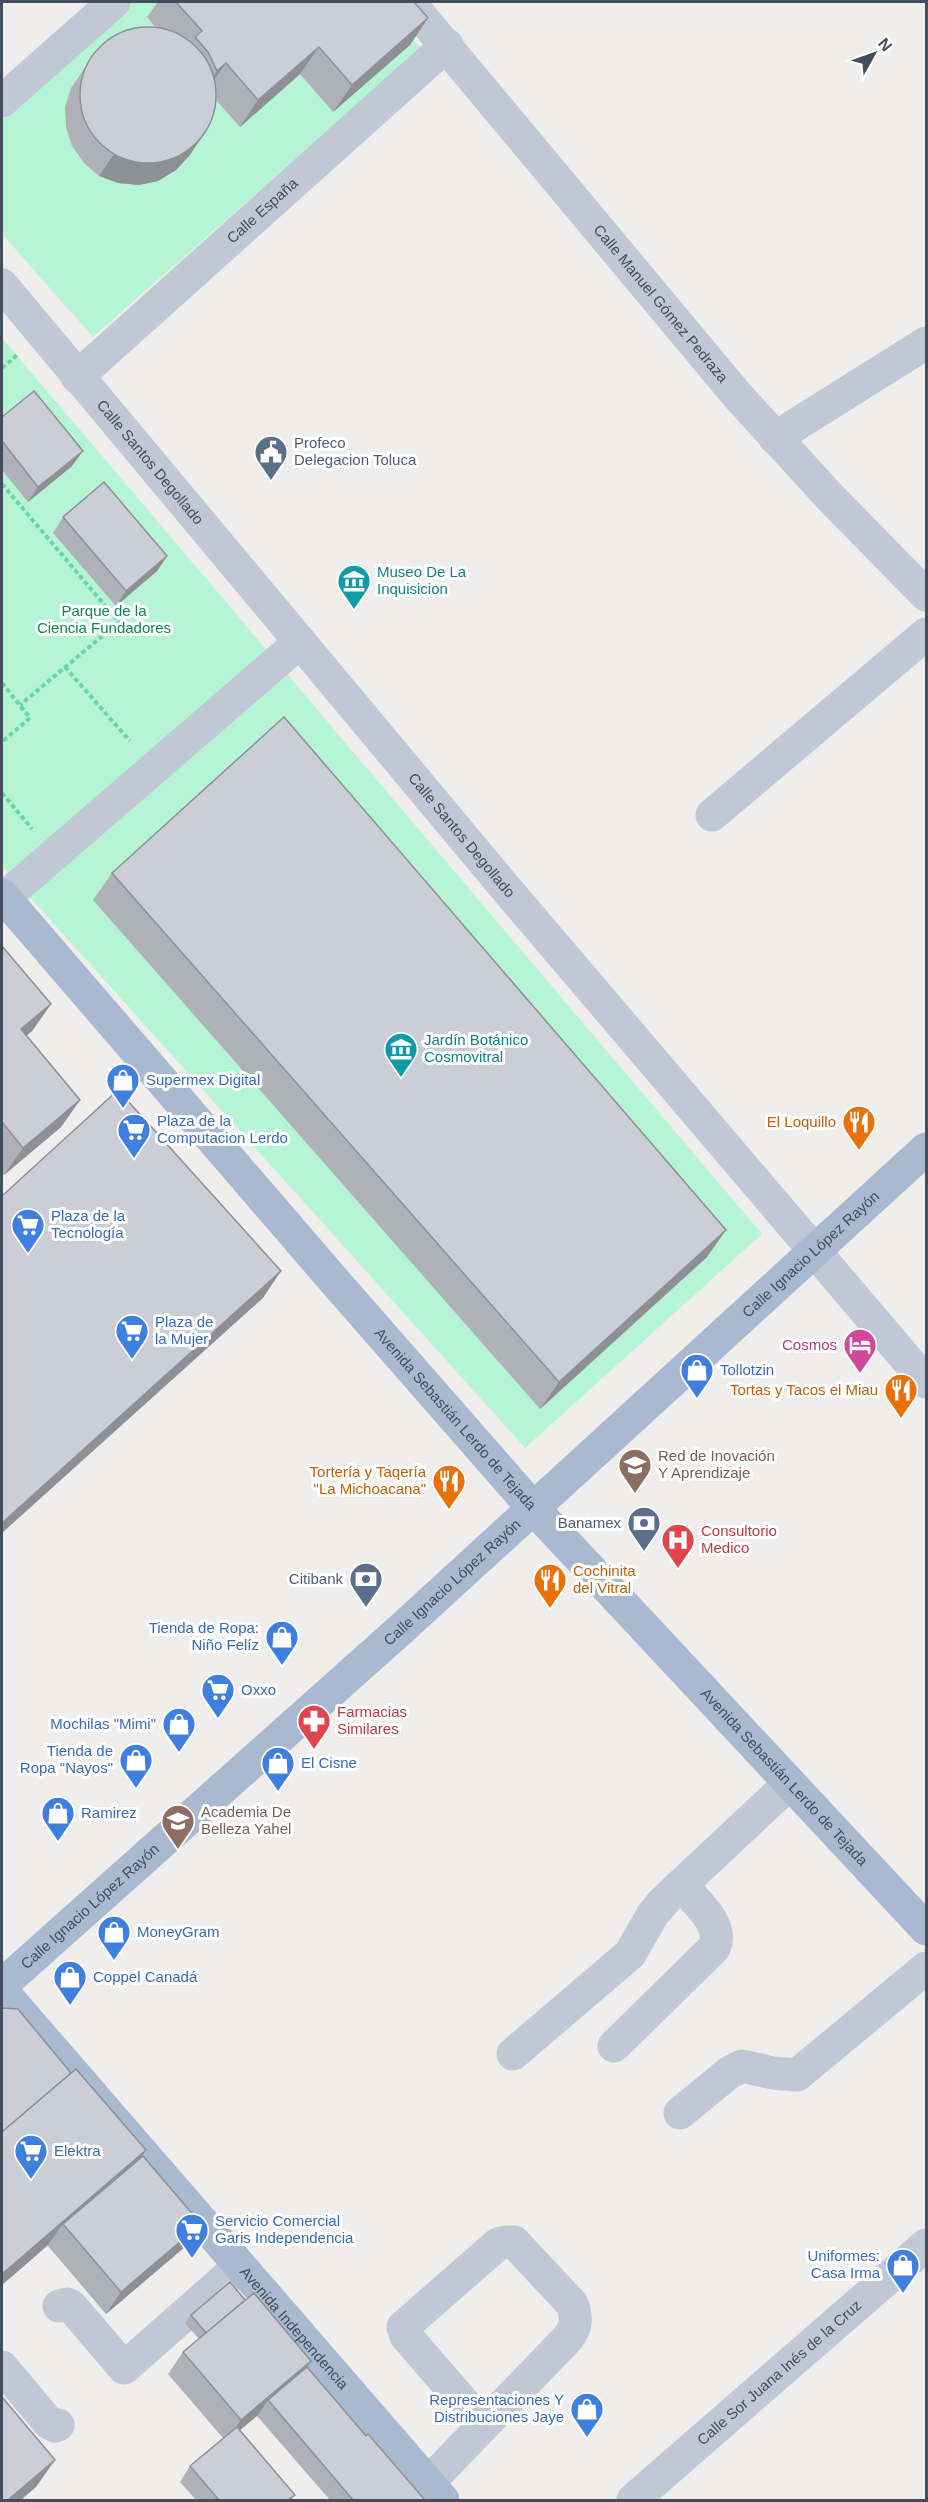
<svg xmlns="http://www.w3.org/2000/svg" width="928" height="2502" viewBox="0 0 928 2502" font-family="Arial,sans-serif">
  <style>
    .green { fill: #b5f4d4 }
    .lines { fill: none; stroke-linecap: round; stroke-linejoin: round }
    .path { stroke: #6ad5ab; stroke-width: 4; stroke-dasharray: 4.5 3; stroke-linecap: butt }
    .minor { stroke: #bfc8d4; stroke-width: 33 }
    .major { stroke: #a9b9d0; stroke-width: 33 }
    .wall { fill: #afb1b8 }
    .shaded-wall { fill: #8e9096 }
    .building { fill: #cbced6; stroke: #8e9096; stroke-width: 1.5 }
    .labels { text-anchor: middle; stroke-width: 6; stroke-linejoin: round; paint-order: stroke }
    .street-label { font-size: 15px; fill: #434e5d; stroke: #fff }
    .service-label { font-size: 15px; fill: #4e5e75; stroke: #fff; text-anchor: end }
    .culture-label { font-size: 15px; fill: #0d838f; stroke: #fff; text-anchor: start }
    .park-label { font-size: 15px; fill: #0c8655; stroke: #fff }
    .shop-label { font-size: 15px; fill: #366cbe; stroke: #fff; text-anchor: start }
    .food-label { font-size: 15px; fill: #c56008; stroke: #fff; text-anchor: end }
    .hotel-label { font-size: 15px; fill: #b23c85; stroke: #fff; text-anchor: end }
    .education-label { font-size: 15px; fill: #785e54; stroke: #fff; text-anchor: start }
    .health-label { font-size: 15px; fill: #be3a42; stroke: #fff; text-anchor: start }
  </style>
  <rect width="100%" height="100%" fill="#f0eded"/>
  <g class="green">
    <polygon points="131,2 380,2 421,48 93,337 2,234 2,116"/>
    <polygon points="2,338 762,1234 525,1448 2,866"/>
  </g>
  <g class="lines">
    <g class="path">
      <polyline points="2,368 17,355"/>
      <polyline points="2,484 119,622 20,705"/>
      <polyline points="65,667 130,741"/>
      <polyline points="2,683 30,718 4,740 2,737"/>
      <polyline points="2,793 32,829"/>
    </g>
    <g class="minor">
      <path id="s1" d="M409,2L737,395L828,495L926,595"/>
      <polyline points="2,101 114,2"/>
      <path id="s2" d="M2,285L503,885L926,1382"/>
      <path id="s3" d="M77,377L447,45"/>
      <polyline points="775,438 926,343"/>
      <polyline points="712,815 926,634"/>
      <polyline points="4,898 300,642"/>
      <path d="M614,2046L714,1948C725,1925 696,1902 681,1885"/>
      <polyline points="513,2054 630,1954 653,1914 664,1901 790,1783"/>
      <polyline points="680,2113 730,2072 742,2066 773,2073 797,2075 926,1968"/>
      <polyline points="59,2306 67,2304 72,2307 124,2368 240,2266"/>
      <polyline points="2,2367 49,2423 55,2426 58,2425"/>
      <path d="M428,2483L568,2338C577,2326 577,2317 572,2304L514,2242H506L498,2244L403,2327L406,2336L483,2425"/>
      <path id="s4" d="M633,2500L926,2245"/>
    </g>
    <g class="major">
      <path id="s5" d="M2,895L337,1284L534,1509L926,1929"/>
      <path id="s6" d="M2,1985L399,1631L926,1149"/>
      <path id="s7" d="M2,1991L443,2500"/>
    </g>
  </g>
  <g class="wall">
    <polygon points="158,2 414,2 428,18 410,45 333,112 300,74 240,127 216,100 204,134 189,156 176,170 158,181 139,185 118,183 99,176 84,163 72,146 66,127 65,107 71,88 98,49 156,28 147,17"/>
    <polygon points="2,417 72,466 28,502 2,470"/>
    <polygon points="63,517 167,556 157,571 116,606 53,533"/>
    <polygon points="112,873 707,1257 540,1409 93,900"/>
    <polygon points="2,946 51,1004 32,1031 26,1036 80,1100 61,1127 4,1175 2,1172"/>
    <polygon points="2,2008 143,2156 186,2246 106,2314 48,2246 48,2245 2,2285"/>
    <polygon points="245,2300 307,2367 366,2436 425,2500 330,2500 257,2416 258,2415 240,2430 295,2495 291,2500 196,2500 180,2482 190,2466 223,2438 168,2374 183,2352 199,2339 185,2323 191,2315"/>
  </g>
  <g class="shaded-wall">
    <polygon points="428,18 410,45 333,112 352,85"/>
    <polygon points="319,47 300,74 240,127 258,100"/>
    <polygon points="226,63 207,90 198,98 217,71"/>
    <polygon points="204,134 189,156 176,170 158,181 139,185 118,183 99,176 114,154"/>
    <polygon points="83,451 72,466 28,502 38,487"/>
    <polygon points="167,556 157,571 116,606 126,591"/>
    <polygon points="51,1004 32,1031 2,1056 21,1029"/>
    <polygon points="80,1100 61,1127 4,1175 23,1148"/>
    <polygon points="726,1230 707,1257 540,1409 559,1382"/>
    <polygon points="281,1271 263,1298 2,1533 2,1523"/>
    <polygon points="146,2150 128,2177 63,2224 48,2245 2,2285 2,2274"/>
    <polygon points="201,2224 186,2246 106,2314 121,2292"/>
    <polygon points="311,2361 296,2382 268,2400 258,2415 226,2442 241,2420"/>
    <polygon points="55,2460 36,2487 21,2500 8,2500"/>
  </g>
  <g class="building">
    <polygon points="176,2 414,2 428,18 352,85 319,47 258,100 226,63 217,71 208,52 195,37 202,31"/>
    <circle cx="148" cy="95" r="68"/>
    <polygon points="34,391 83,451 38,487 2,441 2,417"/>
    <polygon points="104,482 167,556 126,591 63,517"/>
    <polygon points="284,717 726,1230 559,1382 112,873"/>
    <polygon points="2,946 51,1004 21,1029 80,1100 23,1148 2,1122"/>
    <polygon points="118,1090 281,1271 2,1523 2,1196"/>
    <polygon points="2,2008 18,2009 71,2073 2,2132"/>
    <polygon points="76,2069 146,2150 2,2274 2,2132"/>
    <polygon points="143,2156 201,2224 121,2292 63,2224"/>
    <polygon points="230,2282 245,2300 206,2333 191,2315"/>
    <polygon points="254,2293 311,2361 241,2420 183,2352"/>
    <polygon points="307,2367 366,2436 368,2434 425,2500 353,2500 268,2400"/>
    <polygon points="2,2397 55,2460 8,2500 2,2500"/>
    <polygon points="237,2427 295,2495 288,2500 219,2500 190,2466"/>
  </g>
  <defs>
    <symbol id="civic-pin" viewBox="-11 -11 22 30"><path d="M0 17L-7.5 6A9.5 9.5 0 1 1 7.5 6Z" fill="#5c6f8a" stroke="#fff"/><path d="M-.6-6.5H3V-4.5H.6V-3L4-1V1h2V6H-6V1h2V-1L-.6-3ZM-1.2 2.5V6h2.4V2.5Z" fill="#fff"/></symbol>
    <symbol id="museum-pin" viewBox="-11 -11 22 30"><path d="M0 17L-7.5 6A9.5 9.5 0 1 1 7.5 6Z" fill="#0f9aa8" stroke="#fff"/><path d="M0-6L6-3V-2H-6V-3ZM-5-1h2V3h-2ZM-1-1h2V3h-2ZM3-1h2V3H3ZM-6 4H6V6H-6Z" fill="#fff"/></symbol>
    <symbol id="shop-pin" viewBox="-11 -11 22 30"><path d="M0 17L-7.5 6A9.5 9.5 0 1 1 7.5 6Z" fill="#3f7fe0" stroke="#fff"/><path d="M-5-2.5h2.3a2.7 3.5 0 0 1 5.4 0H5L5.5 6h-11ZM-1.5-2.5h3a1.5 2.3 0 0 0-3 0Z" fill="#fff"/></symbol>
    <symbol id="restaurant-pin" viewBox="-11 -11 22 30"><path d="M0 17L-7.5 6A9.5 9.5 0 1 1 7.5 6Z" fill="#e8710a" stroke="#fff"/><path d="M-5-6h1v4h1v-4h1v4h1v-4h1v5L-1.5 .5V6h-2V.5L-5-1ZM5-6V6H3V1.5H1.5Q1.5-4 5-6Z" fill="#fff"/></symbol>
    <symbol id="supermarket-pin" viewBox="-11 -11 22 30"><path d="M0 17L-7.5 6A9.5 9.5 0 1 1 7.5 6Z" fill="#3f7fe0" stroke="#fff"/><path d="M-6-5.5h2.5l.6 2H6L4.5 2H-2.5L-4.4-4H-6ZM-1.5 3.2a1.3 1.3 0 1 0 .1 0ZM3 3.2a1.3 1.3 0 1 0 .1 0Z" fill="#fff"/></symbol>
    <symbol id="hotel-pin" viewBox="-11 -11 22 30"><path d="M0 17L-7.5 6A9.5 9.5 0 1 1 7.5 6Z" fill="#d1479c" stroke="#fff"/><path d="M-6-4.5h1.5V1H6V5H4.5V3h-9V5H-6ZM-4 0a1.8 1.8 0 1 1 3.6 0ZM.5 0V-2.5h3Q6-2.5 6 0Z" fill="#fff"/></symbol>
    <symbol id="school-pin" viewBox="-11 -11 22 30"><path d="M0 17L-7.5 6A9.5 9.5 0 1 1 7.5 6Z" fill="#8d6e63" stroke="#fff"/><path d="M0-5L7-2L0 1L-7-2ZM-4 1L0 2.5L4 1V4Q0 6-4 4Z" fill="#fff"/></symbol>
    <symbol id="bank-pin" viewBox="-11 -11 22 30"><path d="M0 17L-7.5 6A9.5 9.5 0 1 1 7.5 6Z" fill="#5c6f8a" stroke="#fff"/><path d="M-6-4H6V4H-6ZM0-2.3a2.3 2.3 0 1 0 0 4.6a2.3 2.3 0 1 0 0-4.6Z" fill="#fff"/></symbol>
    <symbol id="hospital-pin" viewBox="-11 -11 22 30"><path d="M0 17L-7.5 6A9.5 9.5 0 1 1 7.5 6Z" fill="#e0444e" stroke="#fff"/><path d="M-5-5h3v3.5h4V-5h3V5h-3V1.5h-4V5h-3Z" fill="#fff"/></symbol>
    <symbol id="pharmacy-pin" viewBox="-11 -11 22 30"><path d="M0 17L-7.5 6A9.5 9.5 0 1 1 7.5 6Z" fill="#e0444e" stroke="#fff"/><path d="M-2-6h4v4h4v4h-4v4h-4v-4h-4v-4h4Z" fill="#fff"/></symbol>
    <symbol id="university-pin" viewBox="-11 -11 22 30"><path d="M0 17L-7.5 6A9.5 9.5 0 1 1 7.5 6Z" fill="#8d6e63" stroke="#fff"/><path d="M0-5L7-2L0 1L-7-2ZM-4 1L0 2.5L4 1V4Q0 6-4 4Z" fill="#fff"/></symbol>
  </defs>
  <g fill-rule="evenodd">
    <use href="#civic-pin" x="252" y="433" width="38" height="52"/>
    <use href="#museum-pin" x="335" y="562" width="38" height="52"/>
    <use href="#museum-pin" x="382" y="1030" width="38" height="52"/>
    <use href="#shop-pin" x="104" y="1061" width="38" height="52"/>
    <use href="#restaurant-pin" x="840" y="1103" width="38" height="52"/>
    <use href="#supermarket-pin" x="115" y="1111" width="38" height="52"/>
    <use href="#supermarket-pin" x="9" y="1206" width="38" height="52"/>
    <use href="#supermarket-pin" x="113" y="1312" width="38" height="52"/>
    <use href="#hotel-pin" x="841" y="1326" width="38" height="52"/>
    <use href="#shop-pin" x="678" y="1351" width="38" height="52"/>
    <use href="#restaurant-pin" x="882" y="1371" width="38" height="52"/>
    <use href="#school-pin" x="616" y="1446" width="38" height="52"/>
    <use href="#restaurant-pin" x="430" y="1462" width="38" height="52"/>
    <use href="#bank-pin" x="625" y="1504" width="38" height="52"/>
    <use href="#hospital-pin" x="659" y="1521" width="38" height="52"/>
    <use href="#bank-pin" x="347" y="1560" width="38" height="52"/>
    <use href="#restaurant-pin" x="531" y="1561" width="38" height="52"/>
    <use href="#shop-pin" x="263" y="1618" width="38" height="52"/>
    <use href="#supermarket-pin" x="199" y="1671" width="38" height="52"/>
    <use href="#pharmacy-pin" x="295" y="1702" width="38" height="52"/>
    <use href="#shop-pin" x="160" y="1705" width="38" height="52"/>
    <use href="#shop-pin" x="117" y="1741" width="38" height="52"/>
    <use href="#shop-pin" x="259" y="1744" width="38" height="52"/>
    <use href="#shop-pin" x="39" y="1794" width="38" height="52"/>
    <use href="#university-pin" x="159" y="1802" width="38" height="52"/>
    <use href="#shop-pin" x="95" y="1913" width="38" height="52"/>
    <use href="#shop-pin" x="51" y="1958" width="38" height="52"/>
    <use href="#supermarket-pin" x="12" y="2132" width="38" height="52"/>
    <use href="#supermarket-pin" x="173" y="2211" width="38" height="52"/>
    <use href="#shop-pin" x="884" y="2246" width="38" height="52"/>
    <use href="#shop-pin" x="568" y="2390" width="38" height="52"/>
  </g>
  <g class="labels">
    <g class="street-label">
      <text dy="5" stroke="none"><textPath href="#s3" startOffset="249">Calle España</textPath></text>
      <text dy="5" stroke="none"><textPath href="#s1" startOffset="393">Calle Manuel Gómez Pedraza</textPath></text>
      <text dy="5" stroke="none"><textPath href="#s2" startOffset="231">Calle Santos Degollado</textPath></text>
      <text dy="5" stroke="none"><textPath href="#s2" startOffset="717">Calle Santos Degollado</textPath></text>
      <text dy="5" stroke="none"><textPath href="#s6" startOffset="1090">Calle Ignacio López Rayón</textPath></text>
      <text dy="5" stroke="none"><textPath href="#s5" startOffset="693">Avenida Sebastián Lerdo de Tejada</textPath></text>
      <text dy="5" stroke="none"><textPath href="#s6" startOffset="604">Calle Ignacio López Rayón</textPath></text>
      <text dy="5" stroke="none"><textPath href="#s5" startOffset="1179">Avenida Sebastián Lerdo de Tejada</textPath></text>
      <text dy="5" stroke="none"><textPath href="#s6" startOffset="118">Calle Ignacio López Rayón</textPath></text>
      <text dy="5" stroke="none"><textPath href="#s7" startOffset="446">Avenida Independencia</textPath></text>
      <text dy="5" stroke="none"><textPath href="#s4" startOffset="194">Calle Sor Juana Inés de la Cruz</textPath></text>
    </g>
    <g class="service-label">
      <text x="294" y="448" text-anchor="start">Profeco<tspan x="294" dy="17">Delegacion Toluca</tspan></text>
      <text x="621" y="1528">Banamex</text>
      <text x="343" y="1584">Citibank</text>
    </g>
    <g class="culture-label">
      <text x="377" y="577">Museo De La<tspan x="377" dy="17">Inquisicion</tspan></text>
      <text x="424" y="1045">Jardín Botánico<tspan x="424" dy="17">Cosmovitral</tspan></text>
    </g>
    <g class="park-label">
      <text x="104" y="616">Parque de la<tspan x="104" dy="17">Ciencia Fundadores</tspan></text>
    </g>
    <g class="shop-label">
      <text x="146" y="1085">Supermex Digital</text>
      <text x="157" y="1126">Plaza de la<tspan x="157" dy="17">Computacion Lerdo</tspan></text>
      <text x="51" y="1221">Plaza de la<tspan x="51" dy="17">Tecnología</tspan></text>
      <text x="155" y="1327">Plaza de<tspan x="155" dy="17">la Mujer</tspan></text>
      <text x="720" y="1375">Tollotzin</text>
      <text x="259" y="1633" text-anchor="end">Tienda de Ropa:<tspan x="259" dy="17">Niño Felíz</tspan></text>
      <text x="241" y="1695">Oxxo</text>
      <text x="156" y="1729" text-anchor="end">Mochilas "Mimi"</text>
      <text x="113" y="1756" text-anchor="end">Tienda de<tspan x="113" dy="17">Ropa "Nayos"</tspan></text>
      <text x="301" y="1768">El Cisne</text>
      <text x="81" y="1818">Ramirez</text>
      <text x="137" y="1937">MoneyGram</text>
      <text x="93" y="1982">Coppel Canadá</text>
      <text x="54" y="2156">Elektra</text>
      <text x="215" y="2226">Servicio Comercial<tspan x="215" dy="17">Garis Independencia</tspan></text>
      <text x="880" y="2261" text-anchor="end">Uniformes:<tspan x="880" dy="17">Casa Irma</tspan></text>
      <text x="564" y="2405" text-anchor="end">Representaciones Y<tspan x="564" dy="17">Distribuciones Jaye</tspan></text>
    </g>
    <g class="food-label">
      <text x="836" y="1127">El Loquillo</text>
      <text x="878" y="1395">Tortas y Tacos el Miau</text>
      <text x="426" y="1477">Tortería y Taqería<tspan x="426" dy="17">"La Michoacana"</tspan></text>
      <text x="573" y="1576" text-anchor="start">Cochinita<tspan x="573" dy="17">del Vitral</tspan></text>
    </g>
    <g class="hotel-label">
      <text x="837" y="1350">Cosmos</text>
    </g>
    <g class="education-label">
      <text x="658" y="1461">Red de Inovación<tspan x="658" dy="17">Y Aprendizaje</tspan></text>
      <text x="201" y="1817">Academia De<tspan x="201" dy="17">Belleza Yahel</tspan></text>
    </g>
    <g class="health-label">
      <text x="701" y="1536">Consultorio<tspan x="701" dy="17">Medico</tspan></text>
      <text x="337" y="1717">Farmacias<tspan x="337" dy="17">Similares</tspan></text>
    </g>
  </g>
  <rect width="928" height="2502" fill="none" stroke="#434e5d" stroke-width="6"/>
  <g transform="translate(874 54) rotate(50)" stroke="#ffffff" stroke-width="4.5" paint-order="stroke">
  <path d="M0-4.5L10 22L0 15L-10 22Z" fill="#434e5d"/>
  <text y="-9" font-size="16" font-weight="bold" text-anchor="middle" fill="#434e5d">N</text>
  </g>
</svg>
